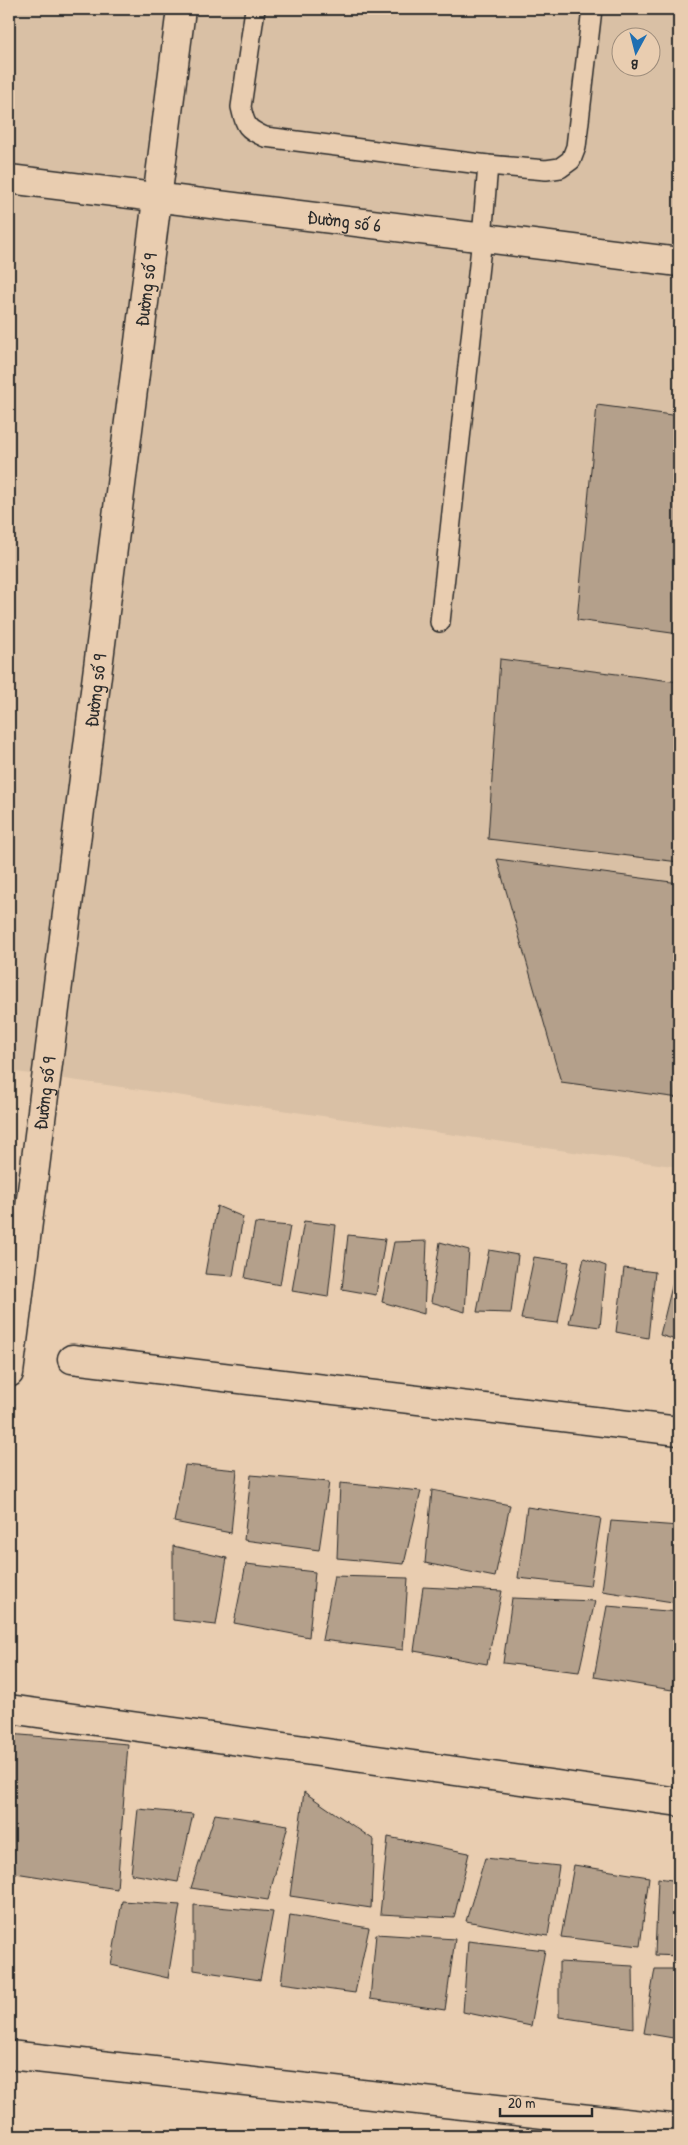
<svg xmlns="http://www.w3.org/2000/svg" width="688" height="2145" viewBox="0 0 688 2145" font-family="'Patrick Hand',sans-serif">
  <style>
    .built { fill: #d9c0a5; fill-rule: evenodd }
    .building { fill: #b4a08b; stroke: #2b2b2b }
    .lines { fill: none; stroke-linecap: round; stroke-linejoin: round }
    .service-casing { stroke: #2b2b2b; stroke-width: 22 }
    .minor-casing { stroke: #2b2b2b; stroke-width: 31 }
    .service { stroke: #e9cdb0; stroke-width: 19 }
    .minor { stroke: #e9cdb0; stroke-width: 28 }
    .labels { text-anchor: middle; stroke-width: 4.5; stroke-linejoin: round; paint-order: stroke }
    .street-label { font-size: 19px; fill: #2b2b2b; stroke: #e9cdb0 }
  </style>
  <rect width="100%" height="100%" fill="#e9cdb0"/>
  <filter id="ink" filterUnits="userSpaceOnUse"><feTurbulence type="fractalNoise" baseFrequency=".02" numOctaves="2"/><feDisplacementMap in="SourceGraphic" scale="10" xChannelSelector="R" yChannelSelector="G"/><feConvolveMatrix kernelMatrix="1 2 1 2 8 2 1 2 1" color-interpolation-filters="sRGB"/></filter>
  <g filter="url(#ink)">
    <path class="built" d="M9,9H679V1167L9,1071ZM620,38H650V68H620Z"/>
    <g class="building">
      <polygon points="597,405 679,416 679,634 577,620"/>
      <polygon points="500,659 679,682 679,862 488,839"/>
      <polygon points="497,859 679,883 679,1098 561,1082"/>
      <polygon points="217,1206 243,1217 233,1276 205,1274"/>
      <polygon points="304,1221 336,1225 328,1297 292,1291"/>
      <polygon points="255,1223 290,1226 280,1285 245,1278"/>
      <polygon points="348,1235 385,1239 376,1295 342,1289"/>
      <polygon points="427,1241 424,1314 382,1302 394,1242"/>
      <polygon points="440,1242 469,1250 465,1312 431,1302"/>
      <polygon points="489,1250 518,1255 511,1313 477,1312"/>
      <polygon points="534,1257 569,1262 558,1323 521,1319"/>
      <polygon points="584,1258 606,1266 600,1327 569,1323"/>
      <polygon points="624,1268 655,1272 648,1338 616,1332"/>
      <polygon points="675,1274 679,1275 679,1341 660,1335"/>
      <polygon points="185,1465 237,1470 231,1533 174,1522"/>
      <polygon points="251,1475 329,1482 319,1550 244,1540"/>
      <polygon points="340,1483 421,1491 404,1564 337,1558"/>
      <polygon points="432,1490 510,1505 495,1577 425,1563"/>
      <polygon points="527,1507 601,1518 590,1586 518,1578"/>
      <polygon points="611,1521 679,1526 679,1603 602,1591"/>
      <polygon points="173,1546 227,1558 216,1625 173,1620"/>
      <polygon points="246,1564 315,1572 309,1637 234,1623"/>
      <polygon points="334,1576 408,1578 403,1650 322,1640"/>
      <polygon points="423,1587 502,1591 487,1664 414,1651"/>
      <polygon points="512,1598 595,1601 579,1672 503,1663"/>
      <polygon points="607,1606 679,1612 679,1637 672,1690 594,1677"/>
      <polygon points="9,1734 128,1744 117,1889 9,1872"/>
      <polygon points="304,1792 374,1840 371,1908 290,1896"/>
      <polygon points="138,1809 193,1814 178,1882 131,1874"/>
      <polygon points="215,1814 288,1825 268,1900 191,1888"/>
      <polygon points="388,1837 469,1853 454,1918 380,1914"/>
      <polygon points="485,1858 559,1866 548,1936 466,1921"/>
      <polygon points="574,1865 649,1877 640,1946 561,1937"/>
      <polygon points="658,1878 679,1881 679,1956 655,1955"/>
      <polygon points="122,1901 180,1905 168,1978 111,1965"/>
      <polygon points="194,1905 273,1912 260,1980 194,1970"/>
      <polygon points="290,1915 369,1928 355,1993 281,1983"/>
      <polygon points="376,1934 455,1939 445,2010 370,1999"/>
      <polygon points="468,1941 545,1950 531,2026 463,2012"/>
      <polygon points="559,1962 633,1966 634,2028 559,2017"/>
      <polygon points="655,1969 679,1969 679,2039 644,2033"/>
    </g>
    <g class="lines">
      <defs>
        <g id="service">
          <path d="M255,9L241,107C245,126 247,129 265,137L488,165L546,170L560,168L571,160L576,147L592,9"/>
          <polyline points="440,622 482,238 488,165"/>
        </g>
        <g id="minor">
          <path id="s1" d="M9,179L679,262"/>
          <polyline points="72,1359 679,1431"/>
          <path id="s2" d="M9,1373L181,9"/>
          <polyline points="9,1709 679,1802"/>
          <polyline points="9,2055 679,2129"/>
        </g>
      </defs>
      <use href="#service" class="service-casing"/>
      <use href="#minor" class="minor-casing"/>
      <use href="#service" class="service"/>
      <use href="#minor" class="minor"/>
    </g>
  </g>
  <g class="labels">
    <g class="street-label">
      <text dy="7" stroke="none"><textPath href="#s1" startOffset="338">Đường số 6</textPath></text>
      <text dy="7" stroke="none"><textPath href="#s2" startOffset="1092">Đường số 9</textPath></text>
      <text dy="7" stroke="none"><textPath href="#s2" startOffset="688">Đường số 9</textPath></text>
      <text dy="7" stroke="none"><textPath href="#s2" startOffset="282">Đường số 9</textPath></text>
    </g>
  </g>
  <rect width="688" height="2145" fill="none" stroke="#e9cdb0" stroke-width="30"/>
  <rect x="15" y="15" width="658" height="2115" fill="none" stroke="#2b2b2b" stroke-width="2" filter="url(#ink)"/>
  <g transform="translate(636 52) rotate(187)"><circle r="24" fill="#e9cdb0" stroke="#9d8c7b"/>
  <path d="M0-4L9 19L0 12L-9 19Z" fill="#1f6fb2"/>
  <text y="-8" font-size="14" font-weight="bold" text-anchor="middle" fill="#2b2b2b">B</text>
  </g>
  <path d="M500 2108v8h92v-8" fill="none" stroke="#2b2b2b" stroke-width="2.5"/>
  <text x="508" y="2108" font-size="15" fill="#2b2b2b" stroke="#e9cdb0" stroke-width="4" paint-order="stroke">20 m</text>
</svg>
